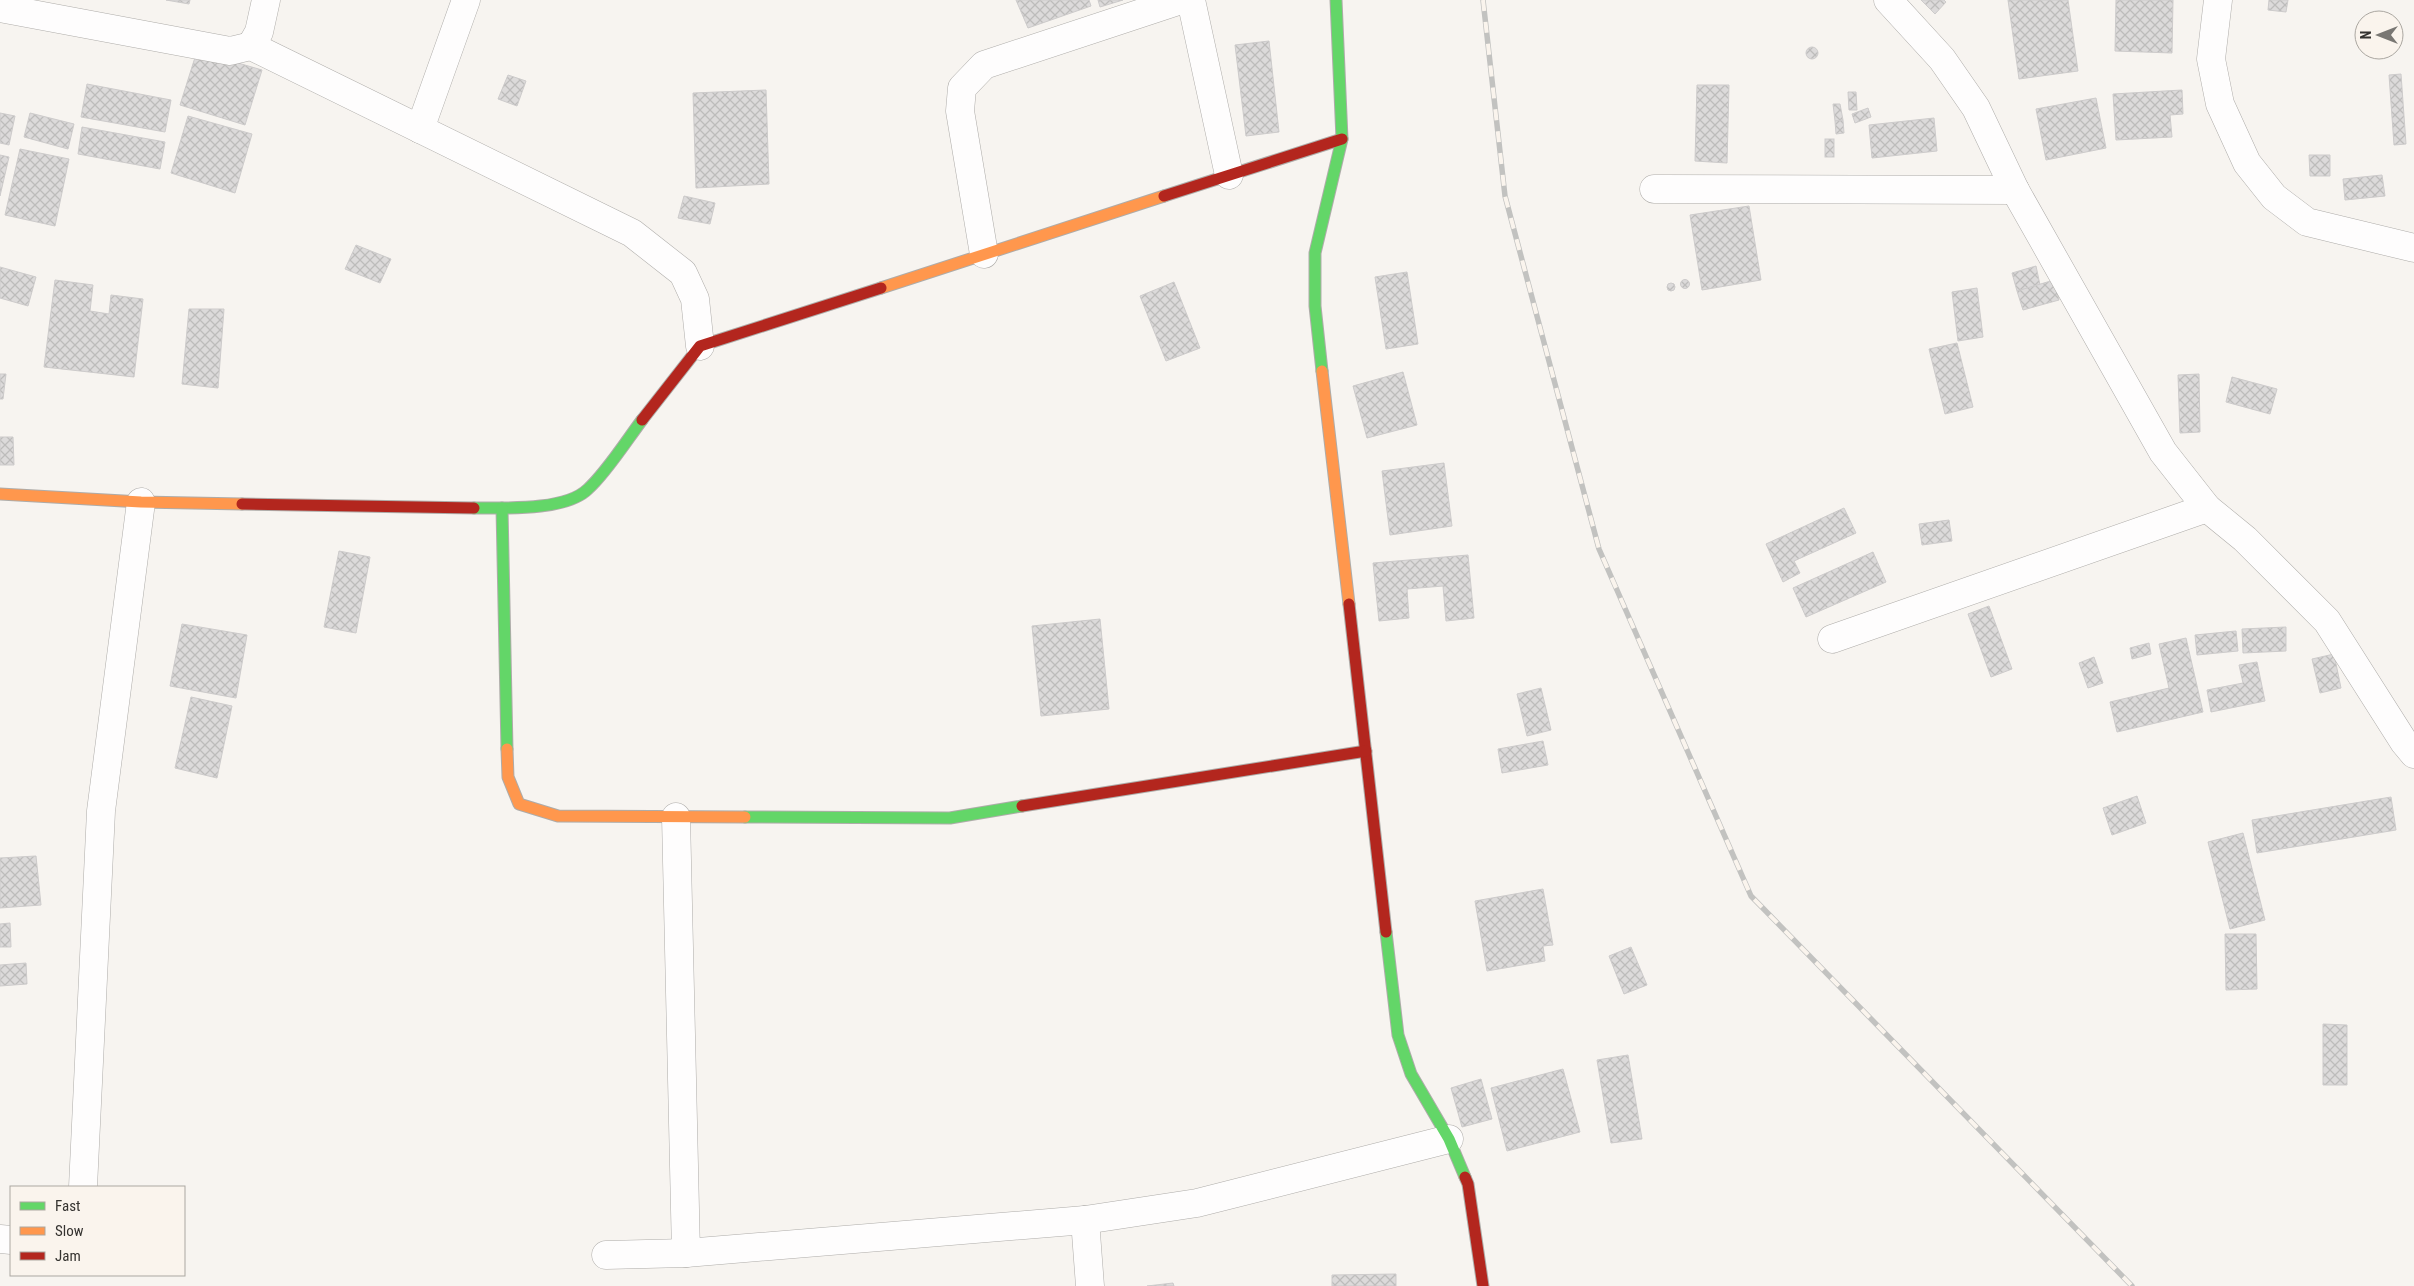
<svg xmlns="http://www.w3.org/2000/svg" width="2414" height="1286" viewBox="0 0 2414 1286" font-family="'Roboto Condensed',sans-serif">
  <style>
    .building { fill: url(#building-cross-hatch); stroke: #cdcbcb }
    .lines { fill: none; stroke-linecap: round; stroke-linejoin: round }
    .street-casing { stroke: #aeaca9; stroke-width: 29 }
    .fast-casing { stroke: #aeaca9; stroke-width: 13 }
    .slow-casing { stroke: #aeaca9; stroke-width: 13 }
    .jam-casing { stroke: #aeaca9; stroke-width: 13 }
    .street { stroke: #fefdfd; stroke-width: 28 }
    .fast { stroke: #63d668; stroke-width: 11 }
    .slow { stroke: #ff974d; stroke-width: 11 }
    .jam { stroke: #b3261e; stroke-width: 11 }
    .rail-casing { stroke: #c2c2c0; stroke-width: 5.5 }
    .rail { stroke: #faf4ed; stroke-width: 4; stroke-dasharray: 11; stroke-linecap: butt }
  </style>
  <defs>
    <pattern id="building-cross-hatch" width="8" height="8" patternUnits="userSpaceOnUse" patternTransform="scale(1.25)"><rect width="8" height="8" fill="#dcdada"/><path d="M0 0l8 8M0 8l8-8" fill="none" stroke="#bdbcbb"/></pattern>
  </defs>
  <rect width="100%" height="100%" fill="#f7f4f0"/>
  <g class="building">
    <polygon points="166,0 190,0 189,4"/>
    <polygon points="1016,0 1089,0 1091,6 1028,28"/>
    <polygon points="1098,0 1123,0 1100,7"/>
    <polygon points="1921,0 1944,0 1946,2 1935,14"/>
    <polygon points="2008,0 2068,0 2078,71 2019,79"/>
    <polygon points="2116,0 2173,0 2172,53 2115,51"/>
    <polygon points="2269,0 2288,0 2286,12 2268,10"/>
    <polygon points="1269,41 1279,132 1246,136 1235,45"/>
    <circle cx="1812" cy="53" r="6"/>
    <polygon points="197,51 262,70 245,125 180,105"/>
    <polygon points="2401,74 2406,144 2394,145 2389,75"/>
    <polygon points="508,75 526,81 517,106 498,99"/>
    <polygon points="87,84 171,100 165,132 81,117"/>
    <polygon points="1697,85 1729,85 1727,163 1695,161"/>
    <polygon points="766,90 769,184 696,188 693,93"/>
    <polygon points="2182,90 2183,114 2170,115 2172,137 2116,140 2113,94"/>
    <polygon points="1848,92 1856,92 1857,110 1849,110"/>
    <polygon points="2096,98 2106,148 2046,160 2036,109"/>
    <polygon points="1833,104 1840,104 1843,120 1835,121"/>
    <polygon points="1868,108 1871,117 1855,123 1852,114"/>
    <polygon points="0,113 15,116 9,145 0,143"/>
    <polygon points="30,113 74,124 68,149 24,137"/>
    <polygon points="188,116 252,134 235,193 171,173"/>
    <polygon points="1934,118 1937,151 1872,158 1869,125"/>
    <polygon points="1843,120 1844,133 1836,134 1835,121"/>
    <polygon points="82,127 165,142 160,169 78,154"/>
    <rect x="1825" y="139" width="9" height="18"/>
    <polygon points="20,149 69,159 55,226 5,215"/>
    <polygon points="0,155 9,157 0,196"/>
    <polygon points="2309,155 2330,155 2330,176 2310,176"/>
    <polygon points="2382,175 2385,196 2345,200 2343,179"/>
    <polygon points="684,196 715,203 710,224 678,218"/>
    <polygon points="1749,206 1761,280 1702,290 1690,215"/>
    <polygon points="356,245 391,259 380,283 345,269"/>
    <polygon points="2036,266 2040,285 2017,291 2012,273"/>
    <polygon points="0,267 36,277 28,306 0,298"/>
    <polygon points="1407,272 1418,344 1386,349 1375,277"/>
    <circle cx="1685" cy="284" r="4.5"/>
    <polygon points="55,280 93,285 90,311 109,314 111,295 143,299 134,377 44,367"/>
    <polygon points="2054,280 2059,300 2023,310 2017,291"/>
    <polygon points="1174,282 1200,348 1166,361 1140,296"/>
    <circle cx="1671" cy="287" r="4"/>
    <polygon points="1977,288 1983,337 1958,341 1952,292"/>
    <polygon points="189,309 224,309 218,388 182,384"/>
    <polygon points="1957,343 1973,407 1945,414 1929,349"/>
    <polygon points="1403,372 1417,425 1367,438 1353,386"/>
    <polygon points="0,374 6,374 3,399 0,399"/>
    <polygon points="2199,374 2200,432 2180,433 2178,375"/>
    <polygon points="2232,377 2277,389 2270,414 2226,402"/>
    <polygon points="0,437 13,437 14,465 0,465"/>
    <polygon points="1444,463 1452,526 1390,535 1382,471"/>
    <polygon points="1844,508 1856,533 1794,561 1800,573 1783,582 1766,544"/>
    <polygon points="1949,520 1952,541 1922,545 1919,524"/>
    <polygon points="339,551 370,557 356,633 324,627"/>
    <polygon points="1873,552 1886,582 1806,617 1793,588"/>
    <polygon points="1468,555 1474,618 1446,621 1443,586 1407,589 1409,618 1379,621 1373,563"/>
    <polygon points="1989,606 2012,669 1991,677 1968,614"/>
    <polygon points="1100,619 1109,709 1041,716 1032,626"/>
    <polygon points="182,624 247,635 236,698 170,686"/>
    <polygon points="2286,627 2286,651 2243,653 2242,629"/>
    <polygon points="2236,631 2238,651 2197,655 2195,635"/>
    <polygon points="2186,638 2203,712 2117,732 2110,702 2169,688 2159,644"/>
    <polygon points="2149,643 2151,654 2132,659 2130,648"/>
    <polygon points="2334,654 2341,688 2320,693 2312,659"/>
    <polygon points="2094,657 2103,683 2088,688 2079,663"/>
    <polygon points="2257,662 2265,701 2211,712 2207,690 2243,683 2239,665"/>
    <polygon points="1541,688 1551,730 1527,736 1517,694"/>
    <polygon points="191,697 232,706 217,778 175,768"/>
    <polygon points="1543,741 1548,765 1502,773 1498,749"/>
    <polygon points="2137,796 2146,823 2112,835 2103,808"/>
    <polygon points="2391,797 2396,830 2257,853 2252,820"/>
    <polygon points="2243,833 2265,920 2230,929 2208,842"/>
    <polygon points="36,856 41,905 0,908 0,858"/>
    <polygon points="1543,889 1553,945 1543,946 1545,961 1487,971 1475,901"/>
    <polygon points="10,923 11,947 0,947 0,924"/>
    <polygon points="2225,934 2256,934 2257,989 2226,990"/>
    <polygon points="1631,947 1647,985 1624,994 1609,956"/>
    <polygon points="26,963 27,984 0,986 0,965"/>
    <polygon points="2323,1024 2347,1025 2347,1085 2323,1085"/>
    <polygon points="1628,1055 1642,1139 1611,1143 1597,1060"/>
    <polygon points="1563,1069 1580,1132 1507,1151 1491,1088"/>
    <polygon points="1481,1079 1492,1119 1462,1127 1451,1088"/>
    <polygon points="1396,1274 1396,1286 1332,1286 1332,1275"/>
    <polygon points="1173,1283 1174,1286 1147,1286"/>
  </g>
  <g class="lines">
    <defs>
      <g id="street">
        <polyline points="1191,0 1229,175"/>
        <polyline points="1888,0 1942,59 1976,108 2015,190 2163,452 2207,508 2245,539 2327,621 2404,742 2414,754"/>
        <polyline points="2218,0 2211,59 2220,104 2247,163 2274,197 2307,222 2414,248"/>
        <polyline points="0,8 230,51 251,46 632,233 683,273 695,299 700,346"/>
        <polyline points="251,46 259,32 266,0"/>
        <polyline points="420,129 466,0"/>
        <polyline points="1654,189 2015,190"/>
        <polyline points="984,254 960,111 962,88 984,65 1181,0"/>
        <polyline points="1832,639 2207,508"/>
        <polyline points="676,817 686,1253"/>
        <polyline points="83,1187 101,811 141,502"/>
        <polyline points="1085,1220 1090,1286"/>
        <polyline points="0,1239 11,1240"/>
        <polyline points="606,1255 686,1253 1085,1220 1197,1203 1449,1139"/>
      </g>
      <g id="fast">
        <polyline points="1322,371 1315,306 1315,253 1342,139 1336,0"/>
        <path d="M474,508C504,508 566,511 588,489C606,473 627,440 642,420"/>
        <polyline points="502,508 507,749"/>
        <polyline points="745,817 950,818 1022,806"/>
        <polyline points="1386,932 1398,1035 1411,1074 1449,1139 1465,1177"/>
      </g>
      <g id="slow">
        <polyline points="881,288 1164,196"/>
        <polyline points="1322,371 1349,604"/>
        <polyline points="0,494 141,502 242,504"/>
        <polyline points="507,749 508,777 519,804 558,816 745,817"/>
      </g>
      <g id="jam">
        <polyline points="1164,196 1342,139"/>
        <polyline points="642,420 700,346 881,288"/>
        <polyline points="242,504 474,508"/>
        <polyline points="1349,604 1386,932"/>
        <polyline points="1022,806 1366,751"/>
        <polyline points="1465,1177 1468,1184 1483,1286"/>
      </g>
    </defs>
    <use href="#street" class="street-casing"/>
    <use href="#fast" class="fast-casing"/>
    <use href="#slow" class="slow-casing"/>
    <use href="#jam" class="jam-casing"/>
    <use href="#street" class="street"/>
    <use href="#fast" class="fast"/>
    <use href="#slow" class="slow"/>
    <use href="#jam" class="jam"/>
    <defs>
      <polyline id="rail" points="1483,0 1505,196 1599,549 1751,896 2132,1286"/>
    </defs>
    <use href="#rail" class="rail-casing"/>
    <use href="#rail" class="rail"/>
  </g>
  <rect x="10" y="1186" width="175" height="90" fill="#faf4ed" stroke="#aba7a1"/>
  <rect x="20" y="1202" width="25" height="8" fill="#63d668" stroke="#aba7a1"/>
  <text x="55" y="1211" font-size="15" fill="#353330">Fast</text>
  <rect x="20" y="1227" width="25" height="8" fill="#ff974d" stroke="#aba7a1"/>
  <text x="55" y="1236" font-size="15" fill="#353330">Slow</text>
  <rect x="20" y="1252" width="25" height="8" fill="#b3261e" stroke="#aba7a1"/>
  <text x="55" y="1261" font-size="15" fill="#353330">Jam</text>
  <g transform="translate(2379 35) rotate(270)"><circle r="24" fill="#faf4ed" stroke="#aba7a1"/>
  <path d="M0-4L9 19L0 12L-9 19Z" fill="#797773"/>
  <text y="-8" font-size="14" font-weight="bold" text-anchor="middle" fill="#353330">N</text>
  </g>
</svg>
